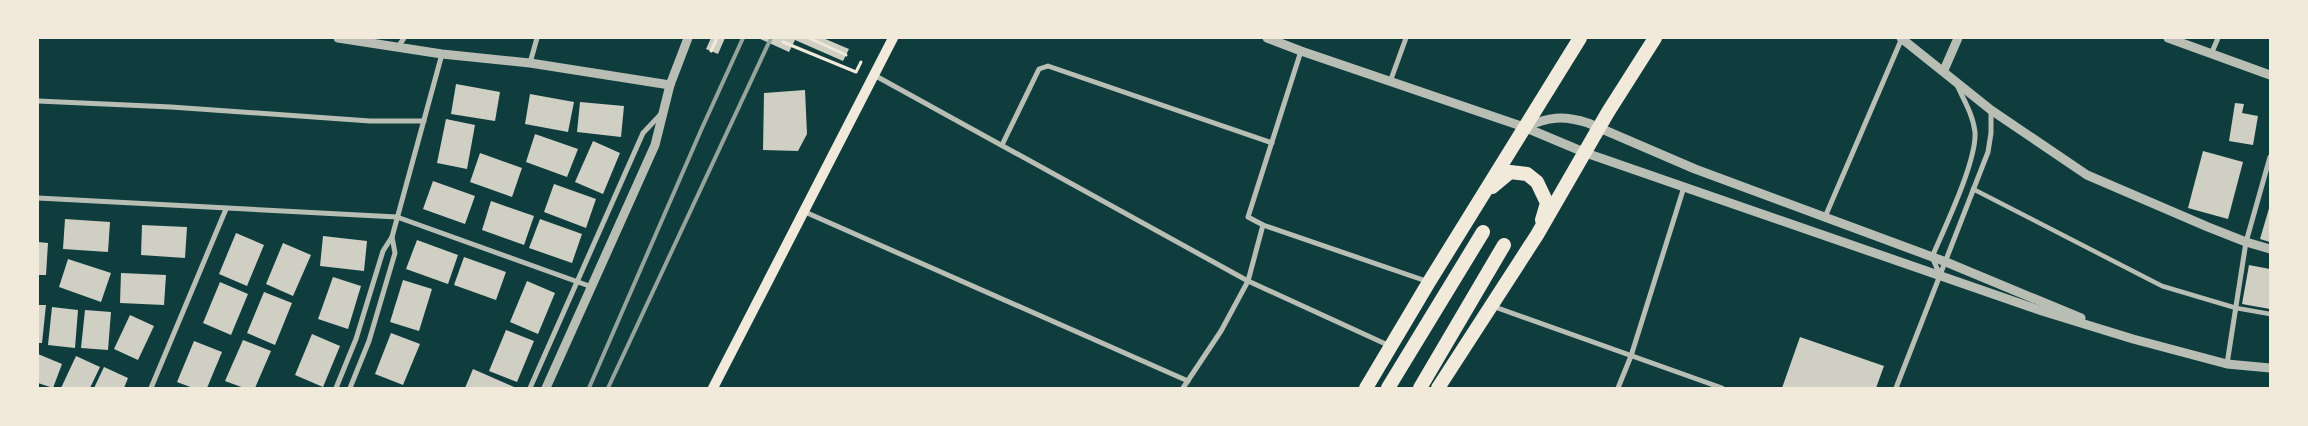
<svg xmlns="http://www.w3.org/2000/svg" width="2308" height="426" viewBox="0 0 2308 426" font-family="Raleway,sans-serif">
  <style>
    .building { fill: #cfcfc3 }
    .lines { fill: none; stroke-linecap: round; stroke-linejoin: round }
    .path { stroke: #f1e9da; stroke-width: 3 }
    .pedestrian { stroke: #b8beb3; stroke-width: 4.5 }
    .minor { stroke: #b8beb3; stroke-width: 5 }
    .tertiary { stroke: #b8beb3; stroke-width: 9 }
    .secondary { stroke: #f1e9da; stroke-width: 10 }
    .trunk { stroke: #f1e9da; stroke-width: 14 }
    .rail { stroke: #97a49c; stroke-width: 4 }
  </style>
  <rect width="100%" height="100%" fill="#0f3d3e"/>
  <g class="building">
    <polygon points="711,38 725,38 718,54 706,49"/>
    <polygon points="758,38 823,38 849,49 843,61 795,40 789,52"/>
    <polygon points="456,84 500,92 495,121 451,114"/>
    <polygon points="805,90 807,134 798,151 763,150 764,93"/>
    <polygon points="530,94 574,102 568,132 525,124"/>
    <polygon points="580,102 624,106 621,137 577,132"/>
    <polygon points="2235,103 2244,104 2242,113 2258,116 2253,145 2229,141"/>
    <polygon points="446,119 475,125 467,169 437,163"/>
    <polygon points="535,134 578,149 567,177 526,162"/>
    <polygon points="593,141 620,153 603,194 575,182"/>
    <polygon points="2203,151 2243,162 2228,219 2188,208"/>
    <polygon points="480,153 522,168 512,197 470,182"/>
    <polygon points="433,181 475,196 465,224 423,209"/>
    <polygon points="554,184 596,199 586,228 544,212"/>
    <polygon points="491,201 534,216 524,245 482,230"/>
    <polygon points="2270,205 2270,242 2260,239"/>
    <polygon points="65,219 110,222 108,252 63,249"/>
    <polygon points="540,219 582,234 572,263 529,248"/>
    <polygon points="142,225 187,227 185,258 141,255"/>
    <polygon points="236,233 264,245 247,286 219,274"/>
    <polygon points="323,236 367,241 364,271 320,266"/>
    <polygon points="417,240 458,255 448,284 406,269"/>
    <polygon points="38,242 48,243 46,275 38,275"/>
    <polygon points="283,243 311,255 293,296 266,284"/>
    <polygon points="464,257 506,272 496,300 454,285"/>
    <polygon points="68,259 111,273 101,302 59,287"/>
    <polygon points="2249,265 2270,269 2270,309 2242,304"/>
    <polygon points="121,273 166,275 164,305 120,303"/>
    <polygon points="333,277 361,286 348,329 318,319"/>
    <polygon points="403,280 432,289 419,331 390,322"/>
    <polygon points="527,281 555,293 538,334 510,322"/>
    <polygon points="220,282 248,294 231,335 203,323"/>
    <polygon points="264,292 292,303 275,345 247,333"/>
    <polygon points="38,305 46,305 42,343 38,343"/>
    <polygon points="52,307 78,310 75,348 48,345"/>
    <polygon points="85,310 111,312 108,350 81,348"/>
    <polygon points="130,315 154,326 138,360 114,349"/>
    <polygon points="506,330 534,341 517,382 489,371"/>
    <polygon points="391,333 420,344 403,385 375,374"/>
    <polygon points="312,334 340,346 323,387 295,375"/>
    <polygon points="1800,337 1884,366 1876,388 1782,388"/>
    <polygon points="243,340 271,351 255,388 244,388 225,381"/>
    <polygon points="194,341 222,352 207,388 193,388 177,382"/>
    <polygon points="38,354 62,364 53,388 38,383"/>
    <polygon points="76,356 100,367 90,388 61,388"/>
    <polygon points="104,367 128,378 124,388 94,388"/>
    <polygon points="473,369 514,387 513,388 465,388"/>
  </g>
  <g class="lines">
    <g class="path">
      <polyline points="809,38 846,55"/>
      <polyline points="783,42 856,72 861,62"/>
      <polyline points="711,51 717,38"/>
    </g>
    <polyline class="pedestrian" points="1973,189 2162,286 2236,308 2270,314"/>
    <g class="minor">
      <polyline points="398,47 404,38"/>
      <polyline points="2212,52 2218,38"/>
      <polyline points="530,63 537,38"/>
      <polyline points="874,75 1248,281 1263,225 1429,282"/>
      <polyline points="1390,82 1406,38"/>
      <polyline points="38,101 171,107 370,121 424,121"/>
      <polyline points="1002,145 1039,69 1048,66 1272,143"/>
      <polyline points="38,198 397,217 592,287"/>
      <polyline points="805,212 1188,381"/>
      <polyline points="1825,217 1902,38"/>
      <polyline points="1263,225 1248,217 1301,51"/>
      <path d="M1940,275L1932,257C1944,229 1977,161 1975,132C1973,115 1964,100 1957,85"/>
      <polyline points="1492,306 1722,388"/>
      <polyline points="2227,364 2246,242 2270,157"/>
      <polyline points="151,388 226,209"/>
      <polyline points="336,388 356,339 383,251 392,237 442,54"/>
      <polyline points="350,388 369,341 395,253 392,237"/>
      <polyline points="530,388 643,133 661,114"/>
      <polyline points="1183,388 1221,331 1248,281 1390,346"/>
      <polyline points="1618,388 1631,356 1684,187"/>
      <polyline points="1896,388 1988,152 1991,133 1991,110"/>
    </g>
    <g class="tertiary">
      <polyline points="338,38 442,54 530,63 670,85"/>
      <polyline points="1267,38 1301,51 1524,127 1586,153 2042,311 2133,339 2227,364 2270,368"/>
      <polyline points="1901,38 1991,110 2087,175 2208,227 2246,242 2270,249"/>
      <polyline points="2168,38 2270,75"/>
      <polyline points="1944,70 1958,38"/>
      <path d="M1525,127C1549,117 1562,115 1588,123L1695,169L1946,262L2081,318"/>
      <polyline points="546,388 655,145 670,85 688,38"/>
    </g>
    <polyline class="secondary" points="713,388 893,38"/>
    <g class="trunk">
      <polyline points="1492,187 1510,172 1527,174 1537,182 1547,203 1542,220"/>
      <polyline points="1366,388 1429,282 1580,38"/>
      <polyline points="1388,388 1483,232"/>
      <polyline points="1420,388 1504,245"/>
      <polyline points="1438,388 1537,235 1608,112 1655,38"/>
    </g>
    <g class="rail">
      <polyline points="589,388 702,128 743,38"/>
      <polyline points="608,388 771,38"/>
    </g>
  </g>
  <rect width="2308" height="426" fill="none" stroke="#f1e9da" stroke-width="78"/>
</svg>
